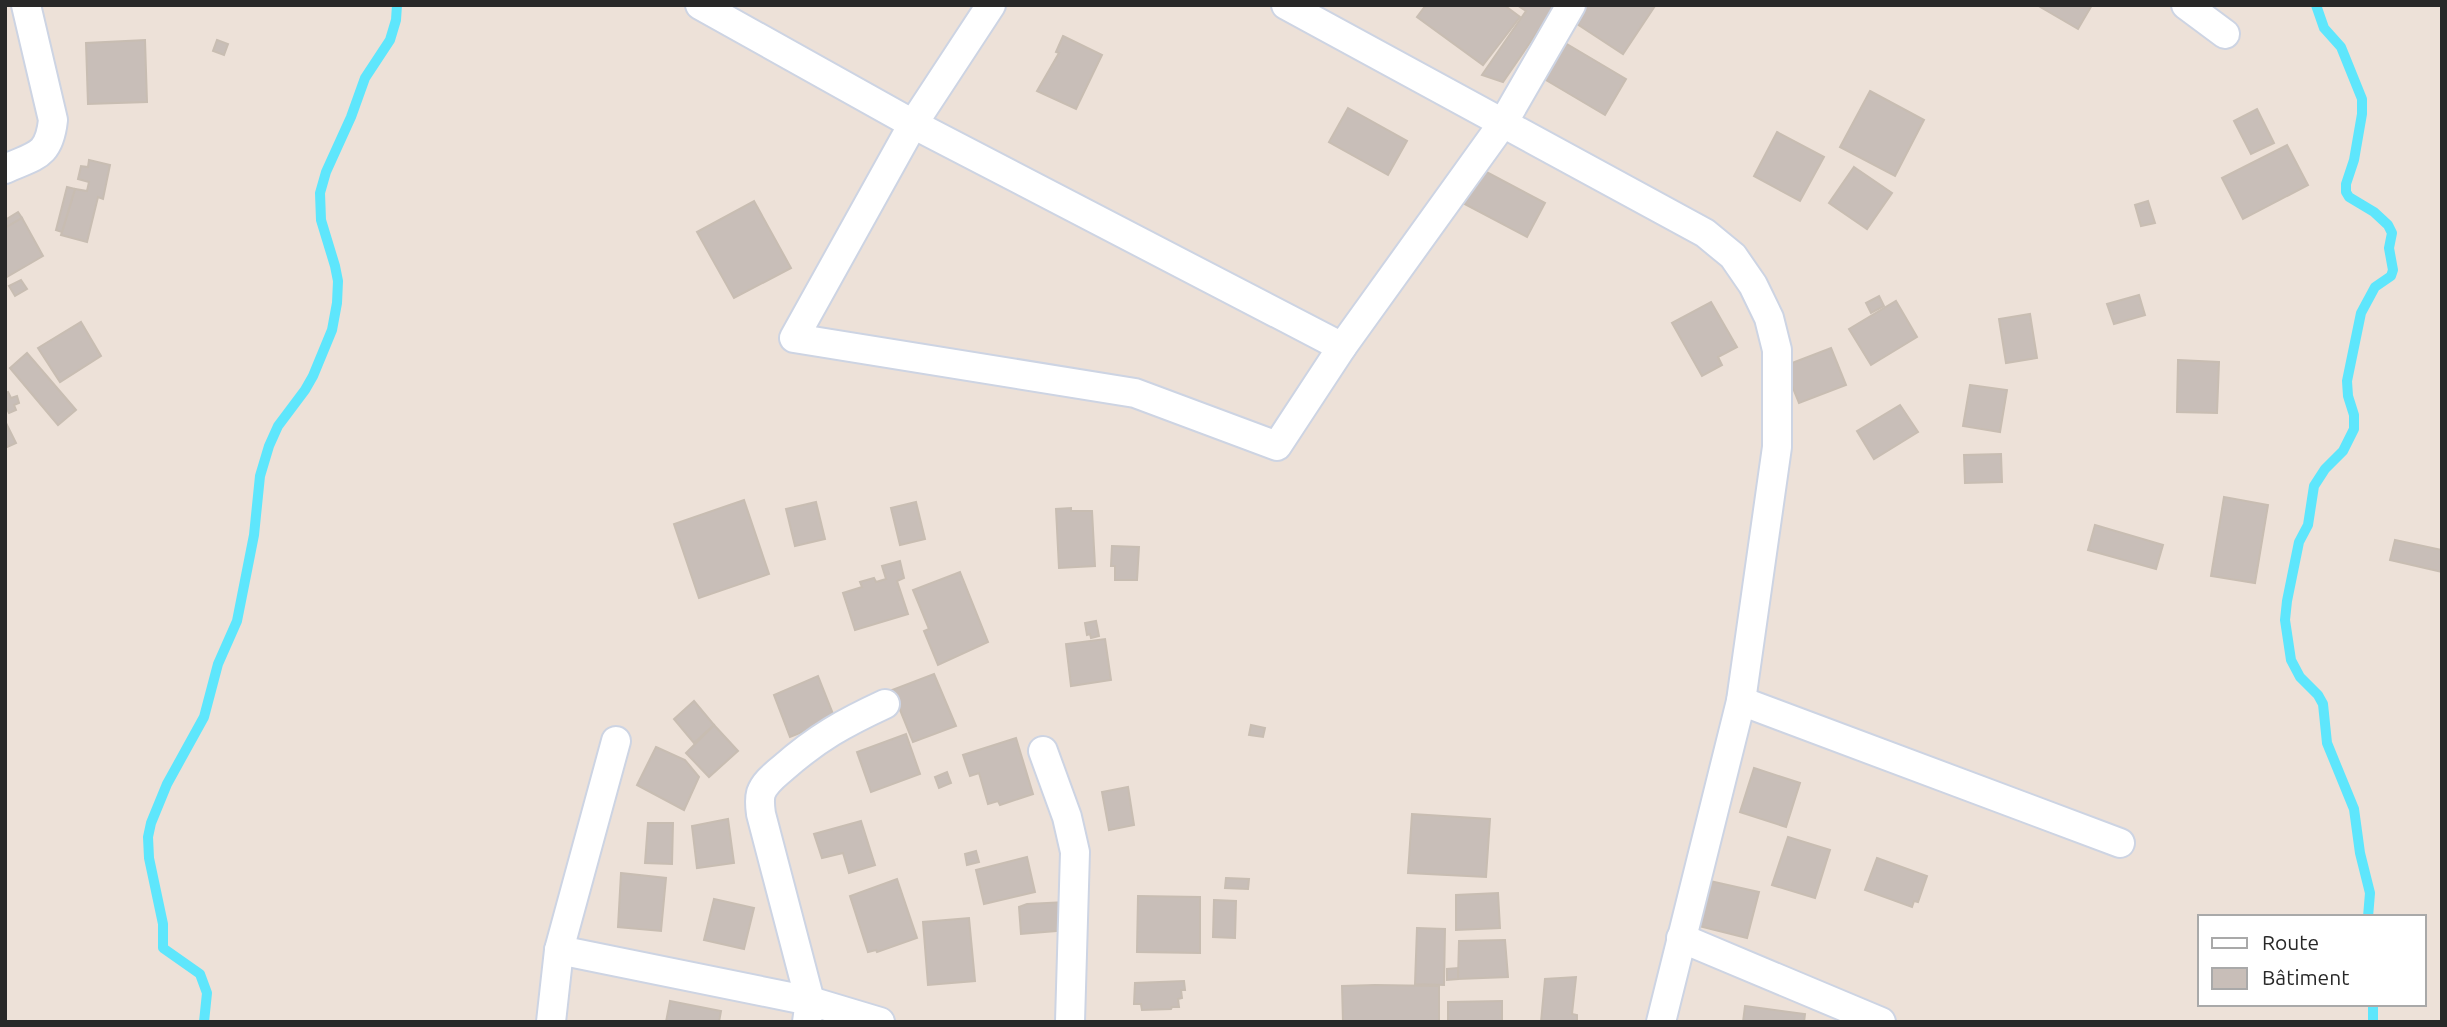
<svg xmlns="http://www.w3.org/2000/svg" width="2447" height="1027" viewBox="0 0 2447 1027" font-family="Ubuntu,sans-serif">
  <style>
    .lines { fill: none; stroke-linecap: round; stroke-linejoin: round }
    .stream { stroke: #5ee6fc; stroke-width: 10 }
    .building { fill: #c8beb8; stroke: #c8bdb2; stroke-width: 2 }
    .street-casing { stroke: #cdd4e3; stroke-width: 32 }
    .street { stroke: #fff; stroke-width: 28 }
  </style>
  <rect width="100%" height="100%" fill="#ede1d8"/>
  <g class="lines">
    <g class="stream">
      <polyline points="2316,5 2324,28 2341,47 2362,99 2362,114 2354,160 2346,184 2346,192 2349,197 2374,212 2388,225 2392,233 2389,248 2393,270 2391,276 2375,287 2361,313 2347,381 2348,396 2354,415 2354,429 2343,451 2325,469 2314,486 2308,525 2299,542 2287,601 2285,620 2291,660 2300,677 2318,695 2323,704 2327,743 2354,809 2360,853 2370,893 2368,917"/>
      <polyline points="2373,1004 2373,1022"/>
      <polyline points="204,1022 207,993 200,974 163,948 163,924 149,858 148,837 151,823 167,784 204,717 218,664 237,621 254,535 260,476 269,446 278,426 305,390 313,376 332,330 337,303 338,281 335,266 321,220 320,193 326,172 351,117 365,78 390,40 396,20 397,5"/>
    </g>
  </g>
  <g class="building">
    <polygon points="1426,5 1504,5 1520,17 1483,65 1417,17"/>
    <polygon points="1517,5 1555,6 1503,82 1482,75 1526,11"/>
    <polygon points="1585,5 1654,5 1655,6 1623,54 1574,22"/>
    <polygon points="2037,5 2092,5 2078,29"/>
    <polygon points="1550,34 1626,79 1605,115 1529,70"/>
    <polygon points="1063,36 1102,55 1076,109 1037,91 1059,53 1056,52"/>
    <polygon points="145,40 147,102 88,104 86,43"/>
    <polygon points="217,40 228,44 224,55 213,51"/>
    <polygon points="1870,91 1924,120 1895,176 1840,147"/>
    <polygon points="1348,108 1407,141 1388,175 1329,142"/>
    <polygon points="2257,109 2274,143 2251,154 2234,121"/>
    <polygon points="1777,132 1824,157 1800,201 1754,176"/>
    <polygon points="2287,145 2308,185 2243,219 2222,178"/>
    <polygon points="1460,158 1545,203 1527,237 1442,192"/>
    <polygon points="89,160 110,165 103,199 98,197 87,242 61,235 75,189 87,191 89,182 78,179 81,166 88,167"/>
    <polygon points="1854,167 1892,193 1867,229 1829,203"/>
    <polygon points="67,187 75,189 62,232 56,230"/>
    <polygon points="754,201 791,268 734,298 697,232"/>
    <polygon points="2148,201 2155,223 2141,226 2135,205"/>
    <polygon points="18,212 22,218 5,228 5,220"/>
    <polygon points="22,218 43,256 5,278 5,228"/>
    <polygon points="21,280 27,289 15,296 9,286"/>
    <polygon points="2139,295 2145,315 2114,324 2107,304"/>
    <polygon points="1879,296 1884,306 1871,313 1866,303"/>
    <polygon points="1896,301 1917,337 1871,365 1849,329"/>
    <polygon points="1711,302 1737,347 1718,357 1722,365 1702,376 1672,323"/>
    <polygon points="2030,314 2037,358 2006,363 1999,319"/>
    <polygon points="81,322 101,356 60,382 38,348"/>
    <polygon points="1831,348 1846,385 1799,403 1784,366"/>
    <polygon points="27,353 76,410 58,425 10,368"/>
    <polygon points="2178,360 2219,362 2217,413 2177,412"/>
    <polygon points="1970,385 2007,390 2000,432 1963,426"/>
    <polygon points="8,392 11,398 17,396 19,403 14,405 16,410 9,413 5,405 5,393"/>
    <polygon points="1900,405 1918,432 1874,459 1857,431"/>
    <polygon points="5,421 16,443 5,448"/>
    <polygon points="2001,454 2002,482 1965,483 1964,455"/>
    <polygon points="2224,497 2268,505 2255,583 2211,576"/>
    <polygon points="744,500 769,574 699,598 674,524"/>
    <polygon points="816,502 825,539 795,546 786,509"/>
    <polygon points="916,502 925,539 900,545 891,508"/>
    <polygon points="1071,508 1071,511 1092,511 1095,566 1059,568 1056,509"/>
    <polygon points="2095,525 2163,545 2156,569 2088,550"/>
    <polygon points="2395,540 2442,550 2442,572 2390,560"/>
    <polygon points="1112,546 1139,547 1137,580 1115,580 1115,566 1111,566"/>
    <polygon points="900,561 904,578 897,581 908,614 855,630 843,593 862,587 860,582 874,578 876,582 886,579 882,566"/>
    <polygon points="960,572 988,642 938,665 924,631 929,629 913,590"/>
    <polygon points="1096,621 1099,636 1091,638 1090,634 1087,635 1085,623"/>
    <polygon points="1105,639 1111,680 1071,686 1066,644"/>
    <polygon points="934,674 956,726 913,742 892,690"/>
    <polygon points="818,676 835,719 790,737 774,695"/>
    <polygon points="694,701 714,725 694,743 674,719"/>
    <polygon points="714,725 738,751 709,777 686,753"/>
    <polygon points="1251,725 1265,728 1263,737 1249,735"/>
    <polygon points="906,734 920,774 871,792 857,752"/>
    <polygon points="1016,738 1033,794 1000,805 998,801 988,804 979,773 970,776 963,755"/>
    <polygon points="656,747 685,760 699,777 684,810 637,785"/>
    <polygon points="1754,768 1800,783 1786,827 1740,812"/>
    <polygon points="947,772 951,783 939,788 935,777"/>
    <polygon points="1128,787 1134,825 1109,830 1102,792"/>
    <polygon points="1412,814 1490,819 1486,877 1408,873"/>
    <polygon points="728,819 734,863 697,868 692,826"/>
    <polygon points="861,821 875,865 849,873 843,853 822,858 814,834"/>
    <polygon points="648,823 673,823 672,864 645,863"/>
    <polygon points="1788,837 1830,850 1815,898 1772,885"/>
    <polygon points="976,851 979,862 967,865 965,854"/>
    <polygon points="1027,857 1035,892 984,904 976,870"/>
    <polygon points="1877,858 1927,876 1918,902 1914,901 1912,907 1865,890"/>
    <polygon points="621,873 666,878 661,931 618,927"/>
    <polygon points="1226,878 1249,879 1248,889 1225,888"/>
    <polygon points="897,879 917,938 877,952 876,950 868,952 850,896"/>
    <polygon points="1710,881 1759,892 1747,938 1699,926"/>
    <polygon points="1498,893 1500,928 1456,930 1456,895"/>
    <polygon points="1138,896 1200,897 1200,953 1137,952"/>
    <polygon points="714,899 754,908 744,949 704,940"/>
    <polygon points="1214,900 1236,901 1235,938 1213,937"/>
    <polygon points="1066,902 1068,930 1021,934 1019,907 1027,904"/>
    <polygon points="969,918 975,981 928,985 923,922"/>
    <polygon points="1417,928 1445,929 1444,985 1415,984"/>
    <polygon points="1505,940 1508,977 1458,979 1459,941"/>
    <polygon points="1458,968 1458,979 1447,980 1447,969"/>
    <polygon points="1576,977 1572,1014 1577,1015 1577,1022 1541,1022 1545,979"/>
    <polygon points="1184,981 1185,990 1181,990 1182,998 1178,999 1179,1007 1172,1007 1171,1009 1142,1010 1141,1004 1134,1004 1135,983"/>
    <polygon points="1375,985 1439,986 1439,1022 1343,1022 1342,986"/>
    <polygon points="670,1001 721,1011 719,1022 666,1022"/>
    <polygon points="1502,1001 1502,1022 1448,1022 1448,1002"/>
    <polygon points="1745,1006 1805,1014 1804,1022 1743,1022"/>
  </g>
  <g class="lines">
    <defs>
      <g id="street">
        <polyline points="700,5 913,124 1342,347"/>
        <polyline points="991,5 913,124 794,338 1135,393 1277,446 1342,347 1503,123 1571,5"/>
        <polyline points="1286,5 1705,233 1733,256 1753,285 1769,318 1777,350 1777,447 1741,701 1661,1022"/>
        <polyline points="2186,5 2225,34"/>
        <path d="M5,169C35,155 49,157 53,120L26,5"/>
        <polyline points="1741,701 2120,843"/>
        <polyline points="1043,751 1067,817 1075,852 1070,1022"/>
        <polyline points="1681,938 1881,1022"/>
        <polyline points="559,950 810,1001 880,1022"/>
        <polyline points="551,1022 559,950 616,741"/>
        <path d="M807,1022L810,1001L761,814C760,807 759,800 761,793C765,782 775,775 783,768C817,738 844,723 885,704"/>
      </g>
    </defs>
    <use href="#street" class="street-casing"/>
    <use href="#street" class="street"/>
  </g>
  <rect width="2447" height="1027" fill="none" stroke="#282828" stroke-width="14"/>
  <rect x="2198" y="915" width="228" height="91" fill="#ffffff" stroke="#a9a9a9" stroke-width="2"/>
  <rect x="2212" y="938" width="35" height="10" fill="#ffffff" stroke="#a9a9a9" stroke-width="2"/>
  <text x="2262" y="950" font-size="21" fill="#282828">Route</text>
  <rect x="2212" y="968" width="35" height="21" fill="#c8beb8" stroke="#a9a9a9" stroke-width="2"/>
  <text x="2262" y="985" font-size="21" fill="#282828">Bâtiment</text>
</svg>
